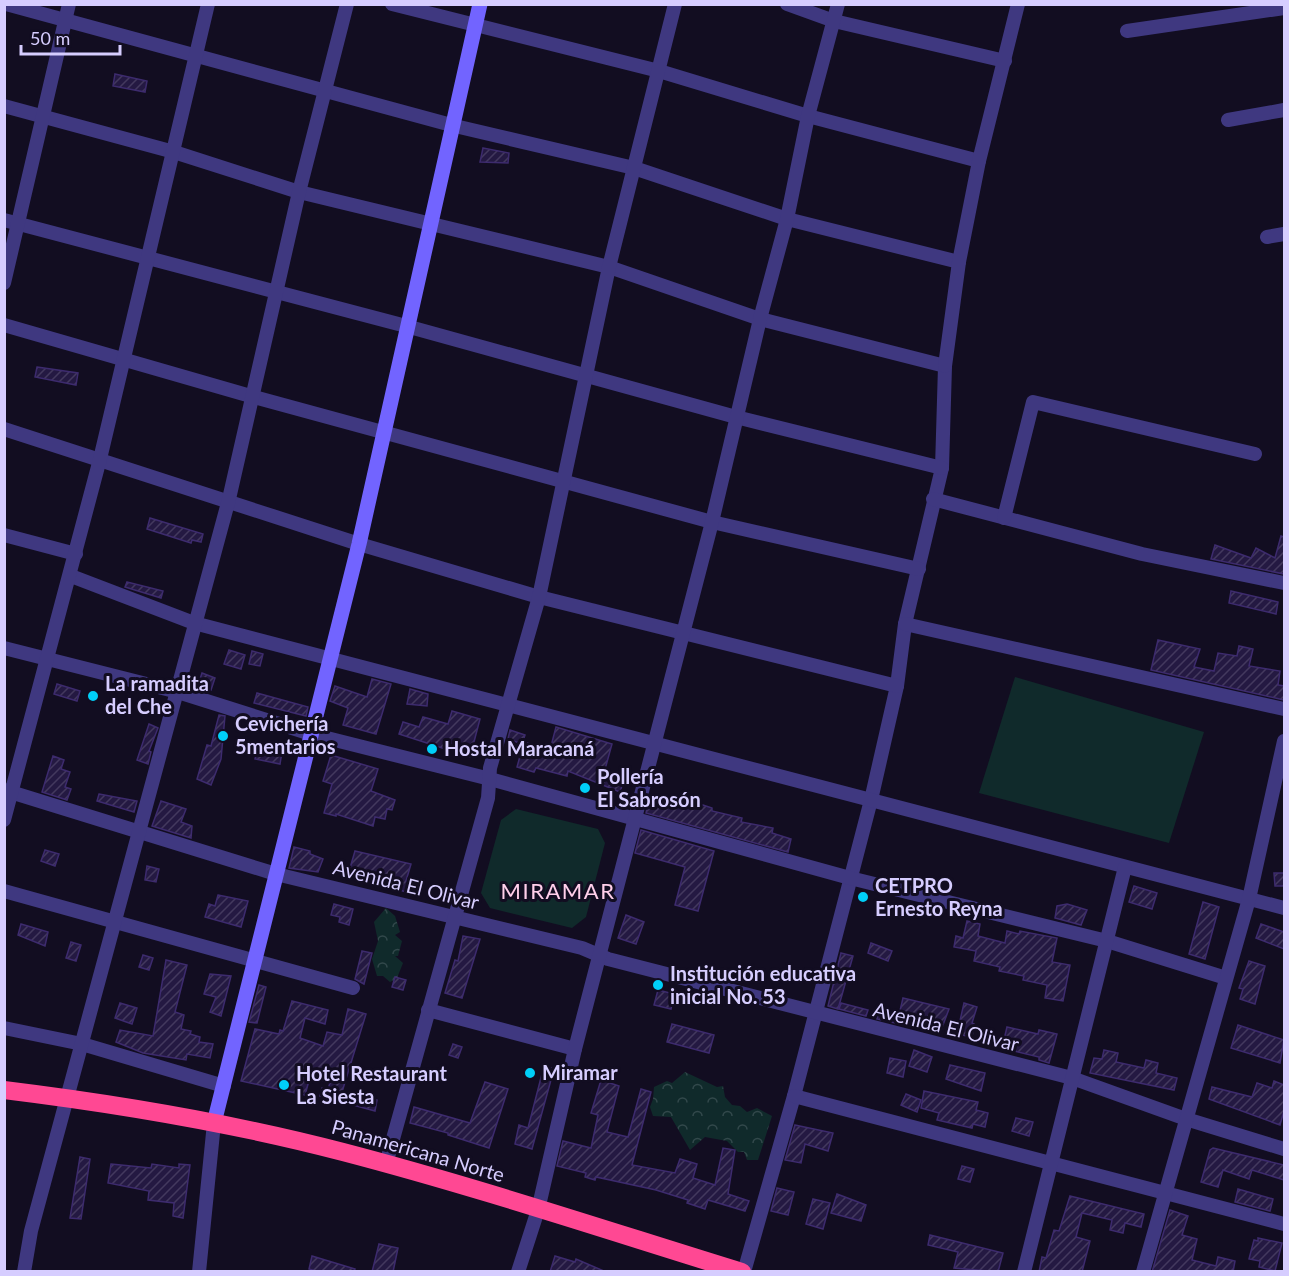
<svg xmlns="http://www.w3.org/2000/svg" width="1289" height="1276" viewBox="0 0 1289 1276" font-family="Lato,sans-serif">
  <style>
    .forest { fill: url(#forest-crowns) }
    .park { fill: #102a2b }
    .building { fill: url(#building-hatch); stroke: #3d2b6e; stroke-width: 1.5 }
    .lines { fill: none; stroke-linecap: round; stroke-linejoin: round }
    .street { stroke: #3f3880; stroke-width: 14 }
    .secondary { stroke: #7264ff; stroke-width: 15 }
    .highway { stroke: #ff4893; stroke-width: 18 }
    .poi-dot { fill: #00cff8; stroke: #120d21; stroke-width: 2 }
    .labels { text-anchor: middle; stroke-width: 6; stroke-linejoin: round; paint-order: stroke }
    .poi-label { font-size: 20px; font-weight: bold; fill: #d6cdff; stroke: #120d21; text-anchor: start }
    .street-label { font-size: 20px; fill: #d6cdff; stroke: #120d21 }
    .quarter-label { font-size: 22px; letter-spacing: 1.5px; fill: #ffcfea; stroke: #120d21 }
  </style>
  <defs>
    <pattern id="forest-crowns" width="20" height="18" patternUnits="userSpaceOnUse" patternTransform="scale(1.5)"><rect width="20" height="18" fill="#102a2b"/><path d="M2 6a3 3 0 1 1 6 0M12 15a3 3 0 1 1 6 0" fill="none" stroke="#32484b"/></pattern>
    <pattern id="building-hatch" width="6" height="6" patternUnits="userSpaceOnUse" patternTransform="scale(1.5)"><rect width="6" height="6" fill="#241942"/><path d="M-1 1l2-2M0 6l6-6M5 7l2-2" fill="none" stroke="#43395e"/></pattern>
  </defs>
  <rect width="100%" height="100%" fill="#120d21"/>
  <g class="forest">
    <polygon points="386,908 395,916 400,932 395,935 402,941 398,956 395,956 403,963 397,978 390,982 383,976 377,976 372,959 378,941 374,922"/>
    <polygon points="685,1072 717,1087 723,1086 725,1097 732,1105 740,1106 747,1112 757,1108 772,1116 758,1160 747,1160 744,1152 738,1152 727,1141 705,1137 690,1150 671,1117 653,1116 650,1107 653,1099 654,1087 667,1081 672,1083"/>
  </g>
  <g class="park">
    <polygon points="1015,677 1204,732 1169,843 979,793"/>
    <polygon points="516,809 598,829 605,843 586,917 572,928 490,908 481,893 501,820"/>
  </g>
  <g class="building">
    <polygon points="115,74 147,81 145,92 113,86"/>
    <polygon points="483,148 509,153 508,163 480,162"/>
    <polygon points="37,367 78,373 76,385 35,377"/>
    <polygon points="150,518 203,534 201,542 192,540 191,543 147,529"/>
    <polygon points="1281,536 1284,537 1284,574 1211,559 1215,545 1251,558 1256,548 1275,558"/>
    <polygon points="127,582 163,591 161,598 125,587"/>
    <polygon points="1231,591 1278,602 1276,614 1229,603"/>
    <polygon points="1158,640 1200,649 1194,667 1214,671 1218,653 1237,656 1239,646 1253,649 1249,666 1280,671 1278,685 1284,686 1284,700 1151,670"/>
    <polygon points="229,650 245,655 241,669 224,664"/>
    <polygon points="252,651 263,654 260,666 249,664"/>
    <polygon points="202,673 215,678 211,690 198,685"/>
    <polygon points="372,679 391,684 376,734 343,725 348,708 330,701 335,686 367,697"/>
    <polygon points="57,684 80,691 77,701 54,694"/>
    <polygon points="410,689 428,694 427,706 407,704"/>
    <polygon points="257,693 308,707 306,716 254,703"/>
    <polygon points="452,711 480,719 470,757 399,734 403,722 419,727 423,717 448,724"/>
    <polygon points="219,715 225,716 221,759 211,785 197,779 207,745 211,746"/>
    <polygon points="149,724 158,728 149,751 151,752 148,764 137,760"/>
    <polygon points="556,727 612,744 604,773 624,779 620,792 568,771 567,776 536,768 534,772 517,767 524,742 550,750"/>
    <polygon points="510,730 525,735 522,744 508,739"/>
    <polygon points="258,747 282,752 280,764 255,759"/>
    <polygon points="331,755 378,769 371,791 395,800 392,810 387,809 385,819 375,817 373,826 336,814 336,816 324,813 332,784 323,781"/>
    <polygon points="53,756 64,760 61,769 70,772 65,787 71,789 67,800 42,792"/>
    <polygon points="99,794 137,801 134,812 97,801"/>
    <polygon points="649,799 677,807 679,799 697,803 712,808 712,811 742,818 741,822 773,828 772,833 791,839 788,852 646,813"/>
    <polygon points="161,801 186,809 181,822 192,826 191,838 152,826"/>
    <polygon points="641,830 714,851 698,911 675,905 685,867 635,853"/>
    <polygon points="294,847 310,851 310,854 323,859 318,872 289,868"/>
    <polygon points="45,850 59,854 55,866 41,861"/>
    <polygon points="355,851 411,864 406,881 423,886 420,896 348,875"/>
    <polygon points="147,866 159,869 156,882 145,880"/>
    <polygon points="1274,873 1284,873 1284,886 1275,886"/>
    <polygon points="1134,886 1157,893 1152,909 1129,902"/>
    <polygon points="218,895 248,901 241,927 205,917 209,904 215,906"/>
    <polygon points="1203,902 1219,907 1205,959 1189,954"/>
    <polygon points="334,904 353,909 349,925 339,922 340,917 331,915"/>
    <polygon points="1067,904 1087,910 1081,925 1055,918 1057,906"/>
    <polygon points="626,915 644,922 636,944 618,938"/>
    <polygon points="967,921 980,924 978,936 1005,943 1007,931 1019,934 1020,931 1057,938 1052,962 1070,965 1063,1001 1045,998 1047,985 1023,980 1024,976 999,971 1000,967 974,961 976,951 954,947 956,936 963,938"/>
    <polygon points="21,924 48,932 45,946 18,935"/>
    <polygon points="1261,924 1284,932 1284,949 1256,938"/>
    <polygon points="463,936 480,939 462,998 445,993 455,960 458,961"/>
    <polygon points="71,942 81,945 76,961 66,958"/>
    <polygon points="871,943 892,951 888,961 868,953"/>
    <polygon points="362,951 372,953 364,984 355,979"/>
    <polygon points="841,953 853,956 838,1009 828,1006"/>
    <polygon points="143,955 153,958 149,970 139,967"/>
    <polygon points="166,960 187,965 175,1012 184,1015 181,1029 191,1031 190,1034 200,1037 199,1042 213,1044 210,1058 187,1054 186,1060 143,1053 116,1042 120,1030 153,1036"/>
    <polygon points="1249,961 1265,966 1255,1004 1240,999 1243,989 1239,988"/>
    <polygon points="210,974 231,976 221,1016 210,1012 216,997 204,994"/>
    <polygon points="395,977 406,980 403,990 392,987"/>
    <polygon points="259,985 266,987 257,1023 249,1022"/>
    <polygon points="658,990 674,994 671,1009 654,1005"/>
    <polygon points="903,998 949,1009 940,1033 877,1019 880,1009 899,1015"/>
    <polygon points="292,1001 328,1010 325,1024 305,1018 300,1038 323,1046 327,1032 342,1035 348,1009 366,1014 342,1092 377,1100 375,1111 320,1096 322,1088 328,1089 330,1083 310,1077 305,1095 241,1081 255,1029 279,1034 280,1030 283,1031"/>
    <polygon points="120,1003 137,1008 132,1024 115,1018"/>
    <polygon points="841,1003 868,1010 866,1016 839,1009"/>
    <polygon points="964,1003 977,1007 972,1023 974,1024 972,1037 957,1034"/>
    <polygon points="672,1024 714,1035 709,1053 667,1042"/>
    <polygon points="1238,1025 1284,1040 1280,1063 1231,1048"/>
    <polygon points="1007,1027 1038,1034 1039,1030 1057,1034 1049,1063 1039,1060 1039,1057 1002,1048"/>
    <polygon points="453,1044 462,1047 458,1058 449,1055"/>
    <polygon points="914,1050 932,1057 927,1072 909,1066"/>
    <polygon points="1104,1050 1118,1053 1116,1062 1144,1068 1146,1060 1158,1063 1156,1073 1177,1078 1174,1090 1090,1073 1094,1058 1102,1059"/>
    <polygon points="890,1058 906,1061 903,1077 887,1073"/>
    <polygon points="950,1065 985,1073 981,1091 946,1079"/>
    <polygon points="544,1066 554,1069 532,1149 515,1144 519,1125 528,1128"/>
    <polygon points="601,1080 619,1086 607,1132 628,1137 641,1089 651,1092 632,1165 675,1173 680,1159 697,1164 693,1178 715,1185 723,1148 735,1150 728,1194 749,1201 745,1211 708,1200 705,1209 687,1203 688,1200 656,1190 596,1177 595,1180 585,1177 586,1173 557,1166 563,1141 591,1148 598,1115 591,1113"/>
    <polygon points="1274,1081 1284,1085 1284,1111 1280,1125 1209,1099 1212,1087 1252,1097 1257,1083 1272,1088"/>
    <polygon points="485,1082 508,1089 489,1148 448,1135 448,1133 410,1123 414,1107 470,1123"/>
    <polygon points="924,1091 978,1102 976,1110 988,1113 985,1127 973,1124 972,1128 937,1120 939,1113 921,1108"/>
    <polygon points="906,1094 921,1100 917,1112 901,1105"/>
    <polygon points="1016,1118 1033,1122 1029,1136 1012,1131"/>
    <polygon points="795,1125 833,1133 828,1151 805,1144 801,1163 785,1160"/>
    <polygon points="1213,1148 1284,1165 1284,1180 1252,1170 1249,1179 1223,1170 1218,1187 1201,1182 1210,1150"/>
    <polygon points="80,1157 90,1159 81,1219 70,1218"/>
    <polygon points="111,1164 151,1168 152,1164 179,1168 179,1164 190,1165 183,1218 173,1216 174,1203 148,1200 149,1191 108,1183"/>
    <polygon points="962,1166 974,1169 970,1182 958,1179"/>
    <polygon points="777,1188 794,1192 788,1215 771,1211"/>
    <polygon points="1238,1189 1273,1199 1270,1211 1235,1202"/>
    <polygon points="837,1194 866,1205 861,1221 831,1213"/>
    <polygon points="1070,1196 1144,1214 1141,1227 1125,1223 1123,1233 1110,1230 1112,1220 1082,1213 1076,1237 1090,1241 1082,1272 1039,1272 1042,1257 1046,1258 1054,1230 1059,1231"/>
    <polygon points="813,1199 830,1203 823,1229 806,1224"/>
    <polygon points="1170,1210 1188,1216 1182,1235 1197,1239 1192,1260 1216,1266 1218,1257 1235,1261 1233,1272 1152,1272"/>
    <polygon points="930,1235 1003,1253 998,1272 954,1268 958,1252 928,1245"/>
    <polygon points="1258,1238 1282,1243 1275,1271 1259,1267 1260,1261 1249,1259 1254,1240 1258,1241"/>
    <polygon points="379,1244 398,1248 393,1272 372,1272"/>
    <polygon points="312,1256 355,1269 354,1272 319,1272 309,1269"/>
    <polygon points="555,1256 575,1262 576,1259 606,1272 550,1272"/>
  </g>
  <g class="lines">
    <g class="street">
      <polyline points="6,4 455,126 634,168 787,219 959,262"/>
      <polyline points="392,4 659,71 808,116 979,161"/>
      <polyline points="787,4 834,21 1005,61"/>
      <polyline points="1127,31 1284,8"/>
      <polyline points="4,106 174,152 299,192 609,267 760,319 945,366 942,468 905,624 897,686 871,800 794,1096 744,1272"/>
      <polyline points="1228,120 1284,110"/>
      <polyline points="4,220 406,326 736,417 942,468"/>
      <polyline points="1267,237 1284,234"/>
      <polyline points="4,283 69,4"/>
      <polyline points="4,325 254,397 712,522 919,569"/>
      <polyline points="945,366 959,262 979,161 1018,4"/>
      <polyline points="4,429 359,544 539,597 897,686"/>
      <polyline points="933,499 1142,554 1284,583"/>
      <polyline points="1004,518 1033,402 1255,454"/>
      <polyline points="4,535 76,554"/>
      <polyline points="71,576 194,623 1284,908"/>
      <polyline points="905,624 1284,709"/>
      <polyline points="4,648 178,692 311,734 490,779 850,878 1107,941 1226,978"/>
      <polyline points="4,790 276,874 582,948 608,959 1072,1078 1186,1119 1284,1149"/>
      <polyline points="4,820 100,459 208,4"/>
      <polyline points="4,891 353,988"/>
      <polyline points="428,1010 575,1049"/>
      <polyline points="4,1028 82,1044 224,1086"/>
      <polyline points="794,1096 1284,1224"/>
      <polyline points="386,1164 488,798 490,768 539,597 609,267 675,4"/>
      <polyline points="24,1272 31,1231 229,499 299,192 347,4"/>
      <polyline points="199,1272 214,1123"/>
      <polyline points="518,1272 538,1210 575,1049 712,522 760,319 787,219 808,116 838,4"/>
      <polyline points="1024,1272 1125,867"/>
      <polyline points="1143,1272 1249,899 1284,741"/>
    </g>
    <polyline class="secondary" points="214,1123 359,544 480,4"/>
    <path class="highway" d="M4,1090C118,1104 232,1123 343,1152C477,1187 609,1231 742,1272"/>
  </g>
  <g class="poi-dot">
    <circle cx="93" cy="696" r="6"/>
    <circle cx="223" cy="736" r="6"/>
    <circle cx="432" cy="749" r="6"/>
    <circle cx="585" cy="788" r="6"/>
    <circle cx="863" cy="897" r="6"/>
    <circle cx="658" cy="985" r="6"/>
    <circle cx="530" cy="1073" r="6"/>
    <circle cx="284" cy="1085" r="6"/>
  </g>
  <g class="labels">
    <g class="poi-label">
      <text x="105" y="691">La ramadita<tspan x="105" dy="23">del Che</tspan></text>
      <text x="235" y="731">Cevichería<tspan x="235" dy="23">5mentarios</tspan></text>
      <text x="444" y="756">Hostal Maracaná</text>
      <text x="597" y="784">Pollería<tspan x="597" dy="23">El Sabrosón</tspan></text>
      <text x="875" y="893">CETPRO<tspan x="875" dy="23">Ernesto Reyna</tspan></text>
      <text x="670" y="981">Institución educativa<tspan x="670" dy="23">inicial No. 53</tspan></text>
      <text x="542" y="1080">Miramar</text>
      <text x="296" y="1081">Hotel Restaurant<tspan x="296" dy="23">La Siesta</tspan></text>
    </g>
    <g class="street-label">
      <text transform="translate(406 885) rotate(14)" y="7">Avenida El Olivar</text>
      <text transform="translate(946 1027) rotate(14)" y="7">Avenida El Olivar</text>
      <text transform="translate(418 1151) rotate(16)" y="7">Panamericana Norte</text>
    </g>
    <g class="quarter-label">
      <text x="558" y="899">MIRAMAR</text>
    </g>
  </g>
  <rect width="1289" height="1276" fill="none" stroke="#d6cdff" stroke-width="12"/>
  <path d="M21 45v9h99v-9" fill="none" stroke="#d6cdff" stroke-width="3"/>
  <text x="30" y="45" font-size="18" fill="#d6cdff" stroke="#120d21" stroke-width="4.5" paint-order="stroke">50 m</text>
</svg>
